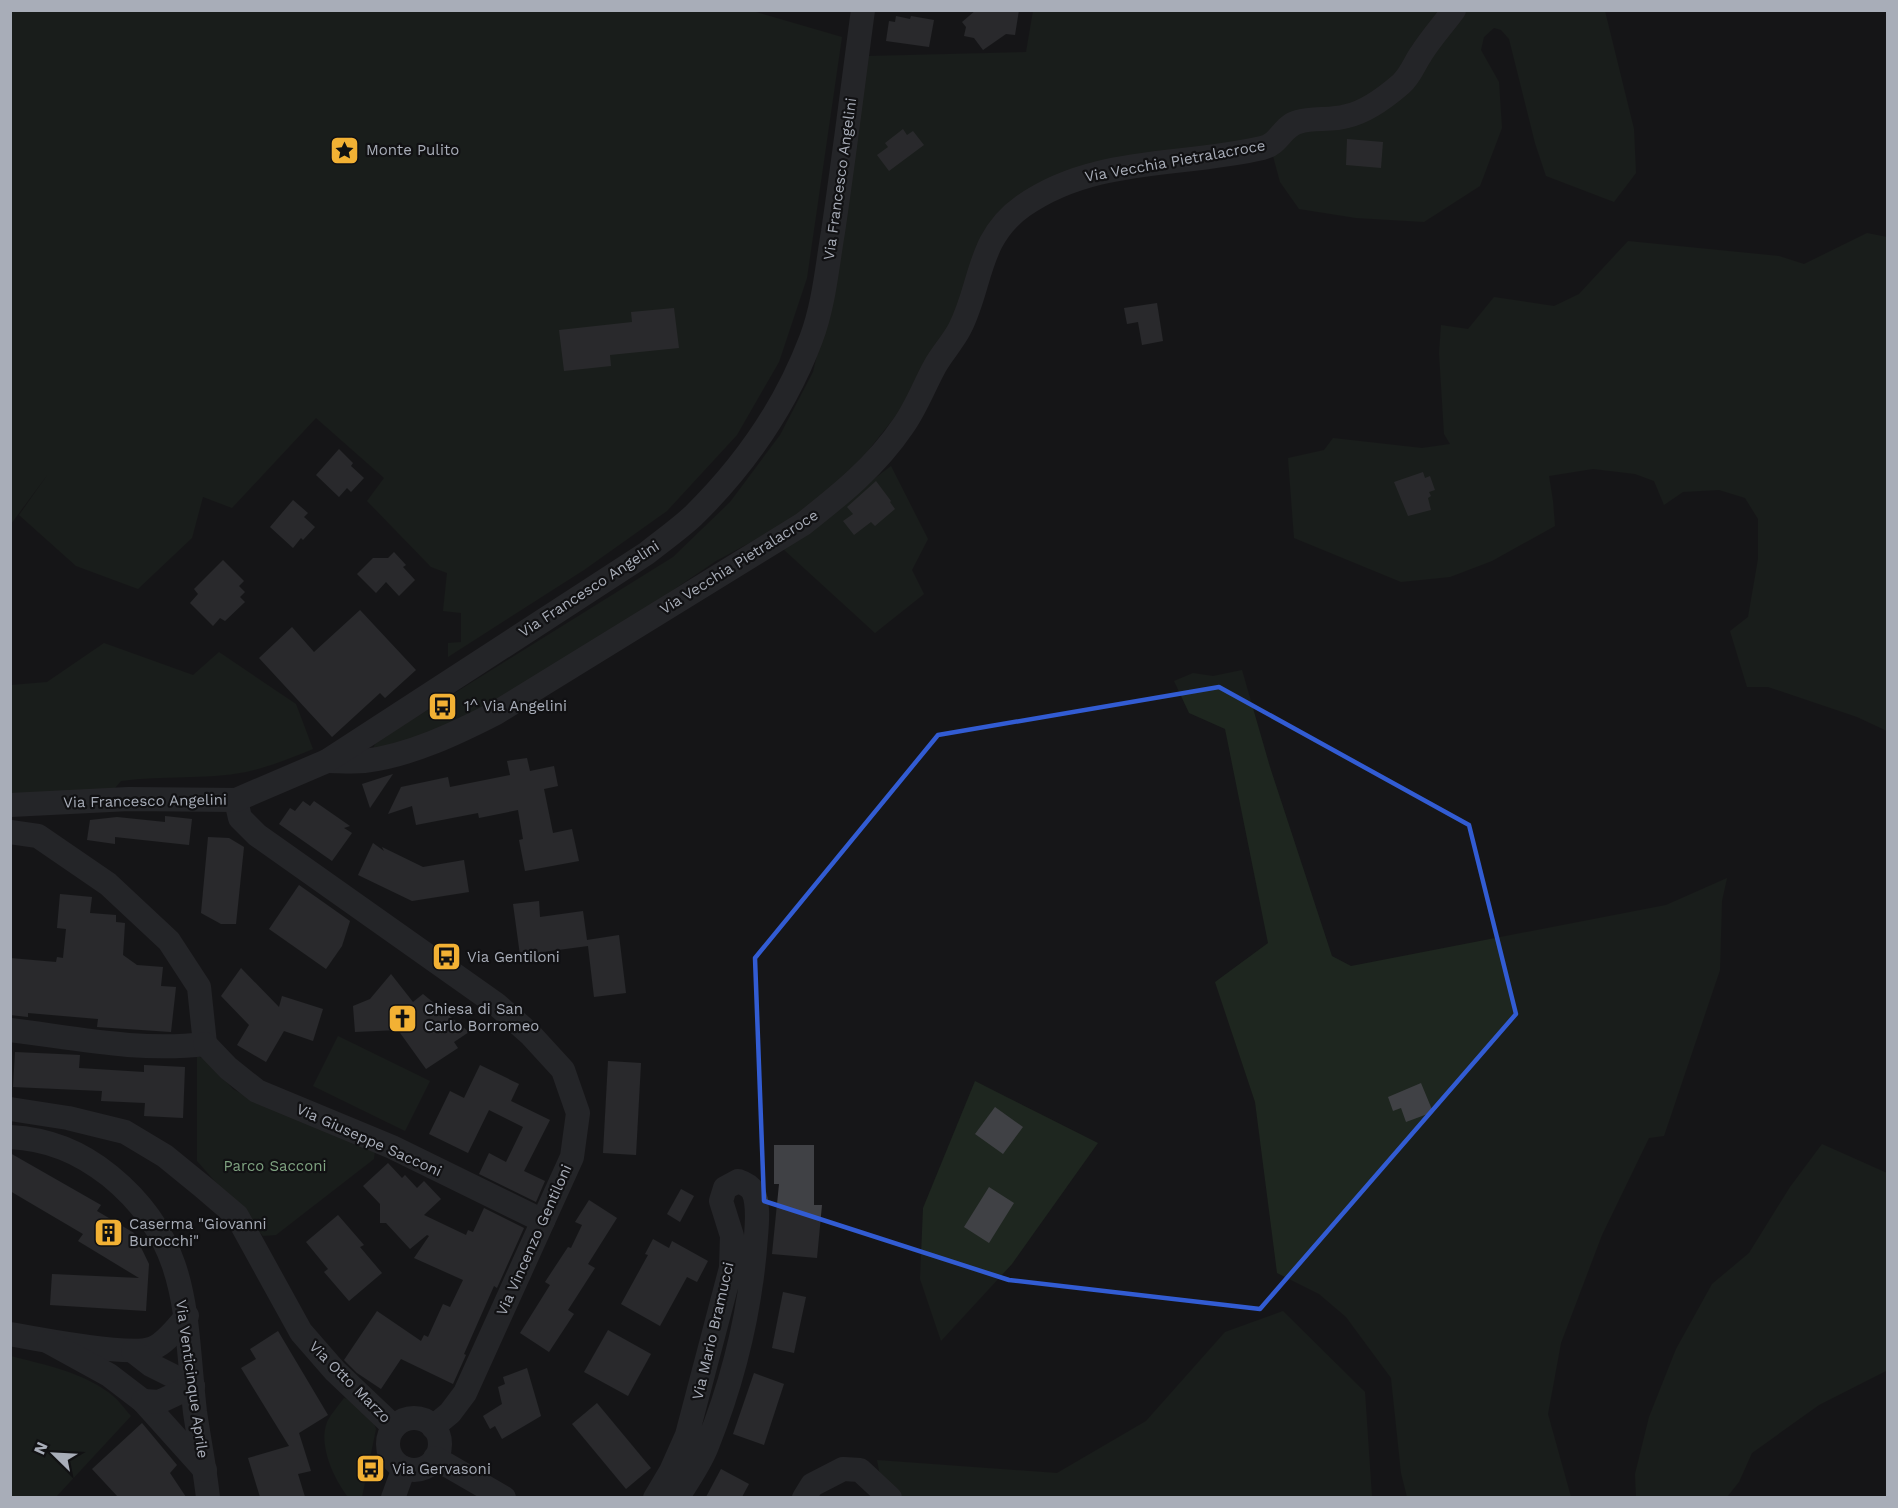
<svg xmlns="http://www.w3.org/2000/svg" width="1898" height="1508" viewBox="0 0 1898 1508" font-family="'Work Sans',sans-serif">
  <style>
    .green { fill: #1e261f }
    .building { fill: #404145 }
    .lines { fill: none; stroke-linecap: round; stroke-linejoin: round }
    .minor { stroke: #37383d; stroke-width: 24 }
    .marked { fill: none; stroke: #325cd3; stroke-width: 4.5; stroke-linejoin: round }
    .labels { text-anchor: middle; stroke-width: 4.5; stroke-linejoin: round; paint-order: stroke }
    .poi-label { font-size: 15px; fill: #a8adb8; stroke: #111113; text-anchor: start }
    .street-label { font-size: 15px; fill: #a8adb8; stroke: #111113 }
    .park-label { font-size: 15px; fill: #7fa381; stroke: #111113 }
  </style>
  <rect width="100%" height="100%" fill="#161618"/>
  <g class="green">
    <polygon points="749,10 842,37 807,278 779,362 737,435 667,511 584,570 448,657 448,643 461,642 461,613 443,611 447,573 431,567 367,501 384,478 316,418 232,508 203,497 192,538 138,589 76,566 19,515 48,474 11,524 10,11"/>
    <polygon points="1033,11 1605,11 1634,129 1636,173 1614,202 1546,176 1535,143 1509,39 1501,30 1494,28 1484,37 1481,50 1499,82 1502,128 1480,186 1424,222 1356,218 1299,209 1280,182 1273,156 1086,169 977,244 952,323 913,394 849,475 812,509 716,561 608,634 453,728 373,749 376,742 673,557 730,502 780,435 813,372 828,309 868,56 1026,52"/>
    <polygon points="1867,233 1887,237 1887,731 1857,717 1768,687 1747,687 1730,631 1748,617 1758,559 1758,519 1745,498 1719,490 1683,492 1664,505 1654,481 1635,474 1593,469 1549,476 1553,501 1555,526 1492,561 1450,577 1401,582 1294,538 1288,458 1324,450 1333,438 1422,448 1450,444 1444,434 1439,353 1441,325 1468,329 1494,297 1554,306 1579,294 1628,241 1779,256 1804,264"/>
    <polygon points="891,466 928,539 912,570 924,594 875,633 782,548"/>
    <path d="M104,643L193,675L219,652L296,704L313,749C291,758 269,767 246,772C205,780 162,775 121,781L110,794L11,799V685L47,682Z"/>
    <polygon points="1242,670 1270,767 1332,956 1351,966 1666,905 1727,878 1722,901 1720,970 1664,1136 1649,1138 1602,1235 1561,1343 1548,1414 1571,1497 1407,1497 1401,1473 1391,1378 1346,1317 1319,1294 1277,1273 1255,1102 1215,982 1268,943 1225,729 1189,713 1174,681 1193,673 1213,676"/>
    <polygon points="338,1036 430,1081 405,1131 313,1086"/>
    <polygon points="197,1056 205,1059 233,1089 259,1103 375,1149 374,1159 276,1235 263,1236 197,1161"/>
    <polygon points="975,1081 1098,1143 1012,1264 941,1341 920,1279 923,1208"/>
    <polygon points="1822,1144 1887,1173 1887,1374 1886,1371 1819,1405 1752,1453 1739,1482 1727,1497 1636,1497 1635,1474 1649,1417 1676,1349 1712,1284 1749,1253 1790,1187"/>
    <polygon points="1283,1311 1365,1392 1372,1497 884,1497 877,1460 1057,1473 1146,1421 1225,1332"/>
    <path d="M11,1356C44,1365 79,1371 108,1392C117,1398 124,1408 131,1416L56,1497H11Z"/>
    <path d="M344,1398L367,1405L376,1429L362,1497H348C334,1479 318,1445 327,1422C331,1414 339,1405 344,1398Z"/>
  </g>
  <g class="building">
    <polygon points="976,10 1019,10 1015,35 1006,34 983,50 974,38 964,36 966,27 962,22"/>
    <polygon points="896,16 910,19 911,16 934,20 929,47 886,41 889,21 895,22"/>
    <polygon points="903,129 907,135 913,131 924,145 889,171 877,155 888,147 885,143"/>
    <polygon points="1347,139 1383,142 1381,168 1346,165"/>
    <polygon points="1157,303 1163,341 1142,345 1138,322 1127,324 1124,308"/>
    <polygon points="674,308 679,348 610,355 611,366 564,371 559,330 632,322 631,312"/>
    <polygon points="339,449 353,463 351,466 364,478 351,492 347,488 339,497 316,475"/>
    <polygon points="1423,472 1425,478 1430,476 1435,490 1429,492 1431,496 1428,498 1431,510 1408,516 1394,482"/>
    <polygon points="876,481 891,501 890,502 895,509 875,526 871,522 854,535 843,521 853,514 847,507"/>
    <polygon points="293,500 308,513 304,517 315,527 303,540 301,538 293,548 270,527"/>
    <polygon points="394,552 406,565 403,567 415,580 399,596 386,582 376,593 357,574 373,558 388,558"/>
    <polygon points="223,560 244,581 239,586 245,592 240,597 245,602 225,621 220,618 213,626 190,603 198,594 194,589"/>
    <polygon points="360,610 416,670 385,698 380,693 332,737 259,658 292,627 314,652"/>
    <polygon points="527,758 530,771 554,766 558,786 544,789 553,833 572,829 579,861 525,871 519,840 523,839 518,810 479,818 478,813 416,825 412,806 388,814 401,787 448,777 450,787 510,775 507,761"/>
    <polygon points="393,774 370,808 362,784"/>
    <polygon points="303,801 310,806 314,801 350,826 344,828 352,833 332,861 279,824 290,808 295,811"/>
    <polygon points="165,816 192,819 189,845 115,837 115,844 87,840 90,820 117,817 165,822"/>
    <polygon points="208,837 229,838 244,847 236,924 221,924 201,913"/>
    <polygon points="373,843 384,851 382,847 423,867 464,860 469,892 412,901 358,875"/>
    <polygon points="299,885 350,921 342,946 326,969 269,929"/>
    <polygon points="60,894 92,897 90,913 116,915 116,922 125,923 123,955 137,965 163,967 161,986 176,987 171,1032 97,1027 98,1019 28,1013 28,1017 10,1015 10,958 56,962 57,957 63,958 66,929 57,928"/>
    <polygon points="539,901 540,917 583,911 587,940 619,935 626,993 594,997 588,946 520,955 513,904"/>
    <polygon points="241,968 279,1007 282,996 323,1009 313,1041 284,1031 266,1062 237,1045 249,1025 221,996"/>
    <polygon points="391,974 413,1002 423,994 469,1032 454,1042 458,1048 426,1069 398,1030 355,1032 353,1006 370,999"/>
    <polygon points="15,1052 80,1055 79,1068 144,1072 144,1065 185,1067 183,1118 144,1116 145,1103 101,1101 102,1091 13,1087"/>
    <polygon points="608,1061 641,1063 636,1155 603,1153"/>
    <polygon points="480,1065 519,1084 511,1101 550,1120 524,1171 545,1181 536,1202 479,1174 489,1153 506,1162 523,1127 489,1110 468,1153 429,1134 450,1091 464,1098"/>
    <polygon points="1421,1083 1433,1112 1406,1122 1401,1108 1393,1111 1388,1097"/>
    <polygon points="995,1107 1023,1127 1003,1154 975,1134"/>
    <polygon points="774,1145 814,1145 814,1205 822,1205 817,1258 772,1254 779,1184 774,1184"/>
    <polygon points="10,1153 101,1205 97,1211 134,1233 149,1264 146,1311 50,1305 52,1274 139,1278 78,1241 83,1234 10,1191"/>
    <polygon points="388,1163 402,1178 405,1175 417,1188 424,1181 441,1199 424,1215 466,1235 468,1230 473,1232 484,1208 524,1228 497,1288 494,1286 464,1354 466,1355 453,1384 401,1359 381,1389 357,1373 344,1360 377,1311 421,1341 424,1335 428,1337 443,1304 450,1307 463,1280 414,1258 429,1236 427,1235 410,1249 386,1223 380,1223 380,1204 363,1186"/>
    <polygon points="989,1187 1014,1203 989,1243 964,1227"/>
    <polygon points="681,1189 694,1196 680,1222 667,1214"/>
    <polygon points="589,1200 617,1218 588,1264 595,1268 568,1310 574,1314 549,1352 520,1333 550,1285 545,1282 568,1247 571,1248 582,1225 575,1222"/>
    <polygon points="338,1215 364,1245 360,1247 382,1273 349,1301 324,1272 328,1269 306,1242"/>
    <polygon points="653,1239 669,1248 672,1241 708,1261 697,1282 687,1277 660,1326 621,1304 648,1255 645,1254"/>
    <polygon points="783,1292 806,1297 794,1353 772,1348"/>
    <polygon points="608,1330 651,1354 628,1396 584,1372"/>
    <polygon points="278,1331 328,1415 299,1433 311,1471 298,1474 305,1497 260,1497 248,1458 289,1446 241,1368 256,1359 250,1349"/>
    <polygon points="527,1368 541,1416 502,1439 495,1426 490,1429 483,1416 502,1404 498,1387 505,1384 503,1377"/>
    <polygon points="754,1373 784,1384 764,1445 733,1434"/>
    <polygon points="597,1403 651,1468 626,1489 572,1424"/>
    <polygon points="142,1423 177,1465 170,1473 186,1497 118,1497 92,1469"/>
    <polygon points="721,1469 749,1484 742,1497 706,1497"/>
  </g>
  <g class="lines">
    <g class="minor">
      <path d="M327,761C339,761 352,762 364,761C409,756 457,733 496,713L803,524C840,495 876,466 903,426C916,408 924,386 935,366C942,353 953,342 960,328C982,285 977,238 1023,206C1094,156 1181,167 1262,148C1280,144 1282,126 1298,122C1313,117 1331,121 1347,116C1366,112 1386,97 1401,84C1411,75 1414,64 1421,54C1431,38 1443,25 1454,10"/>
      <polyline points="236,800 240,818 257,835 496,1004 530,1034 563,1070 578,1113 572,1157 465,1393 450,1413 433,1427"/>
      <path d="M10,805L129,799L236,800L327,761L647,553C662,541 679,529 693,516C744,466 786,405 811,339C824,305 827,267 833,232C844,158 853,84 863,10"/>
      <path d="M10,832L38,836L108,884L169,941L199,987L205,1044C140,1052 75,1038 10,1030"/>
      <polyline points="205,1044 228,1068 257,1091 392,1147 543,1221"/>
      <polyline points="10,1109 68,1118 125,1132 165,1156 203,1187 237,1216 301,1332 335,1371 394,1427"/>
      <path d="M10,1137C49,1139 80,1152 110,1176C192,1243 184,1317 195,1412C199,1440 205,1469 208,1498"/>
      <path d="M10,1334C37,1339 131,1357 153,1348C167,1342 177,1327 187,1316"/>
      <polyline points="49,1342 109,1375 143,1401 205,1470"/>
      <polyline points="133,1351 151,1365 193,1386"/>
      <polyline points="143,1401 159,1402 193,1386"/>
      <circle cx="414" cy="1444" r="26"/>
      <polyline points="435,1458 504,1498"/>
      <polyline points="393,1498 404,1468"/>
      <path d="M655,1498L671,1471L687,1435L731,1268L732,1236L721,1201L725,1188L738,1181C744,1183 749,1185 753,1191C759,1204 757,1223 756,1236C751,1308 734,1379 707,1446C700,1464 688,1481 677,1498"/>
      <polyline points="804,1498 812,1485 843,1469 860,1470 890,1498"/>
    </g>
  </g>
  <path d="M0 0H1898V1508H0ZM1219,687L1469,825L1516,1014L1260,1309L1009,1280L764,1201L755,958L938,735Z" fill="#161618" fill-opacity=".55" fill-rule="evenodd"/>
  <path class="marked" d="M1219,687L1469,825L1516,1014L1260,1309L1009,1280L764,1201L755,958L938,735Z"/>
  <defs>
    <symbol id="sight-square" viewBox="-11 -11 22 22"><rect x="-9" y="-9" width="18" height="18" rx="4" fill="#f2b134" stroke="#111113"/><path d="M0-6L1.8-2.2L6-1.7L2.9 1.2L3.7 5.4L0 3.3L-3.7 5.4L-2.9 1.2L-6-1.7L-1.8-2.2Z" fill="#111"/></symbol>
    <symbol id="bus-square" viewBox="-11 -11 22 22"><rect x="-9" y="-9" width="18" height="18" rx="4" fill="#f2b134" stroke="#111113"/><path d="M-5-6H5V4H4V6H2V4H-2V6H-4V4H-5ZM-3.5-4V0h7V-4ZM-3.5 1.2v1.5H-2V1.2ZM2 1.2v1.5H3.5V1.2Z" fill="#111"/></symbol>
    <symbol id="church-square" viewBox="-11 -11 22 22"><rect x="-9" y="-9" width="18" height="18" rx="4" fill="#f2b134" stroke="#111113"/><path d="M-1.2-6h2.4v3.5h3.3v2.4h-3.3V6h-2.4V-.1h-3.3v-2.4h3.3Z" fill="#111"/></symbol>
    <symbol id="building-square" viewBox="-11 -11 22 22"><rect x="-9" y="-9" width="18" height="18" rx="4" fill="#f2b134" stroke="#111113"/><path d="M-4-6H4V6H1V3H-1V6H-4ZM-2.5-4.3h1.7v1.8h-1.7ZM.8-4.3h1.7v1.8H.8ZM-2.5-1h1.7V.8h-1.7ZM.8-1h1.7V.8H.8Z" fill="#111"/></symbol>
  </defs>
  <g fill-rule="evenodd">
    <use href="#sight-square" x="328" y="134" width="33" height="33"/>
    <use href="#bus-square" x="426" y="690" width="33" height="33"/>
    <use href="#bus-square" x="430" y="940" width="33" height="33"/>
    <use href="#church-square" x="386" y="1002" width="33" height="33"/>
    <use href="#building-square" x="92" y="1216" width="33" height="33"/>
    <use href="#bus-square" x="354" y="1452" width="33" height="33"/>
  </g>
  <g class="labels">
    <g class="poi-label">
      <text x="366" y="155">Monte Pulito</text>
      <text x="464" y="711">1^ Via Angelini</text>
      <text x="467" y="962">Via Gentiloni</text>
      <text x="424" y="1014">Chiesa di San<tspan x="424" dy="17">Carlo Borromeo</tspan></text>
      <text x="129" y="1229">Caserma "Giovanni<tspan x="129" dy="17">Burocchi"</tspan></text>
      <text x="392" y="1474">Via Gervasoni</text>
    </g>
    <g class="street-label">
      <text transform="translate(1175 161) rotate(-10)" y="5">Via Vecchia Pietralacroce</text>
      <text transform="translate(840 179) rotate(-82)" y="5">Via Francesco Angelini</text>
      <text transform="translate(739 562) rotate(-32)" y="5">Via Vecchia Pietralacroce</text>
      <text transform="translate(589 589) rotate(-33)" y="5">Via Francesco Angelini</text>
      <text transform="translate(145 801) rotate(-1)" y="5">Via Francesco Angelini</text>
      <text transform="translate(369 1140) rotate(24)" y="5">Via Giuseppe Sacconi</text>
      <text transform="translate(534 1240) rotate(-66)" y="5">Via Vincenzo Gentiloni</text>
      <text transform="translate(713 1331) rotate(-77)" y="5">Via Mario Bramucci</text>
      <text transform="translate(192 1379) rotate(82)" y="5">Via Venticinque Aprile</text>
      <text transform="translate(350 1382) rotate(45)" y="5">Via Otto Marzo</text>
    </g>
    <g class="park-label">
      <text x="275" y="1171">Parco Sacconi</text>
    </g>
  </g>
  <rect width="1898" height="1508" fill="none" stroke="#a8adb8" stroke-width="24"/>
  <g transform="translate(54 1454) rotate(294)" stroke="#111113" stroke-width="4.5" paint-order="stroke">
  <path d="M0-4.5L10 22L0 15L-10 22Z" fill="#a8adb8"/>
  <text y="-9" font-size="16" font-weight="bold" text-anchor="middle" fill="#a8adb8">N</text>
  </g>
</svg>
